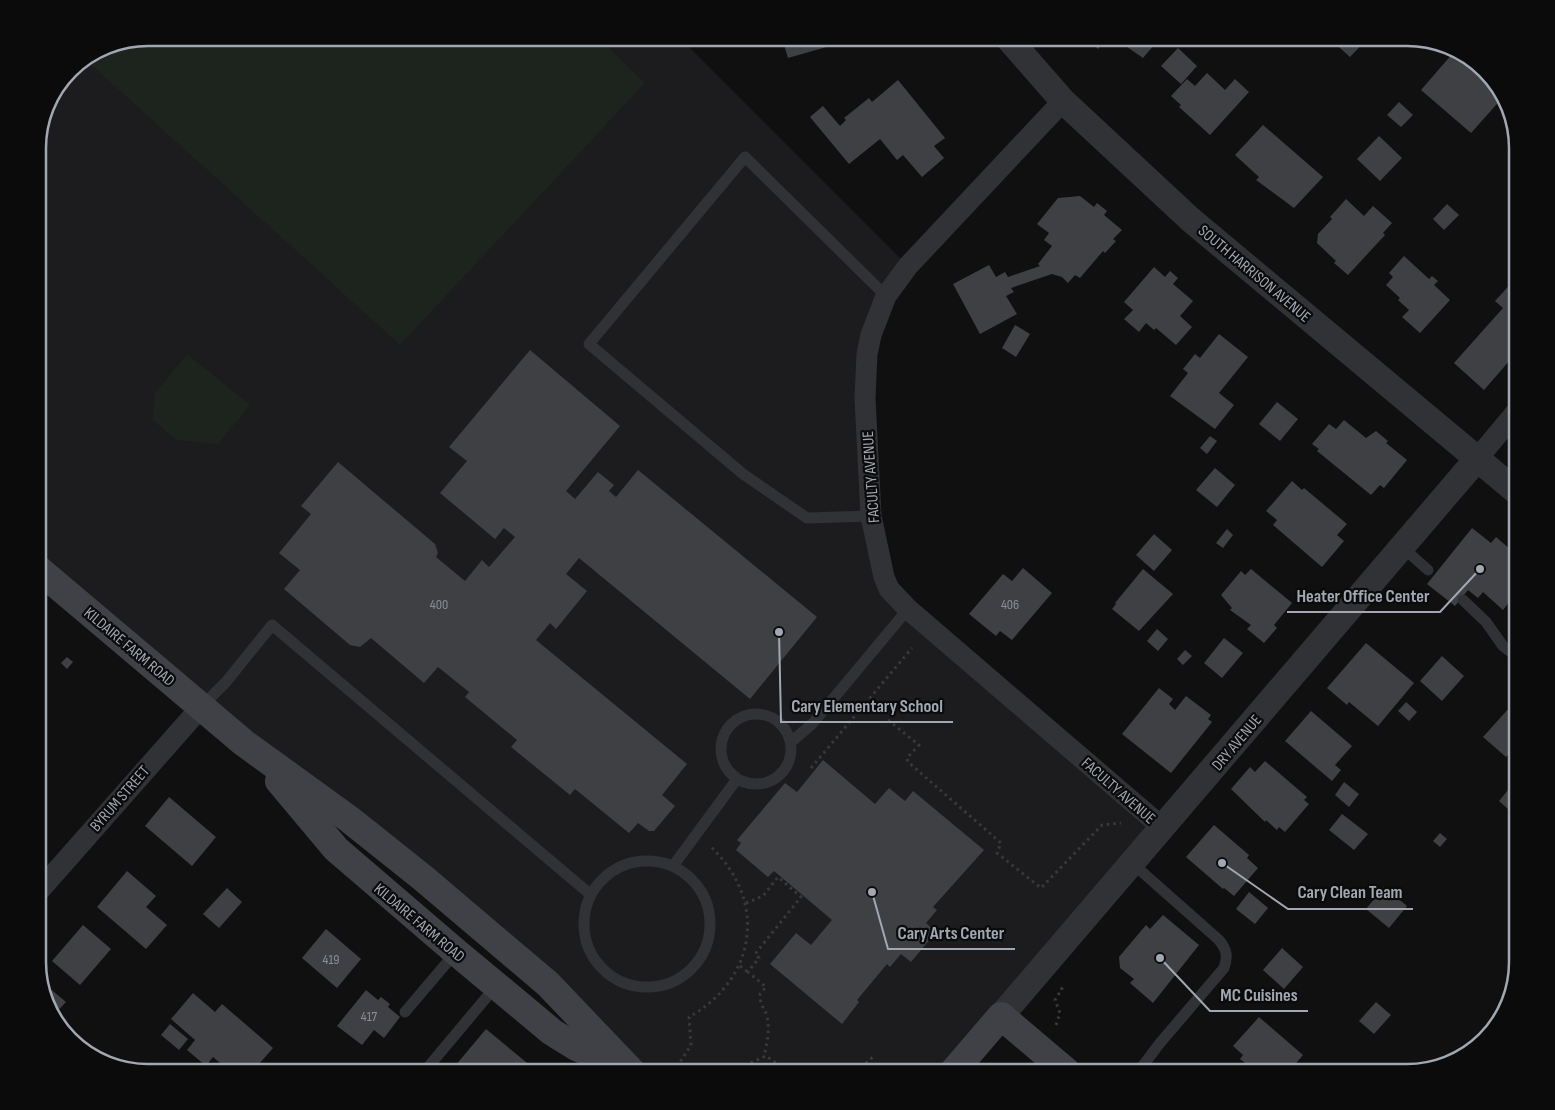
<svg xmlns="http://www.w3.org/2000/svg" width="1555" height="1110" viewBox="0 0 1555 1110" font-family="'Sofia Sans Condensed',sans-serif">
  <style>
    .built { fill: #1c1c1e }
    .green { fill: #1c241d }
    .building { fill: #3f4044 }
    .lines { fill: none; stroke-linecap: round; stroke-linejoin: round }
    .path { stroke: #37393d; stroke-width: 3; stroke-dasharray: 2.5 4; stroke-linecap: butt }
    .service { stroke: #313236; stroke-width: 11 }
    .minor { stroke: #313236; stroke-width: 21 }
    .tertiary { stroke: #313236; stroke-width: 26 }
    .secondary { stroke: #3f4146; stroke-width: 28 }
    .labels { text-anchor: middle; stroke-width: 4.5; stroke-linejoin: round; paint-order: stroke }
    .number-label { font-size: 14px; fill: #888e96 }
    .street-label { font-size: 16px; fill: #a1a8b2; stroke: #0b0b0c }
    .rim { fill: none; stroke: #a1a8b2; stroke-width: 2.5 }
    .leader { fill: none; stroke: #a1a8b2; stroke-width: 2 }
    .callout-dot { fill: #a1a8b2; stroke: #0b0b0c; stroke-width: 2 }
    .callout-label { font-size: 18px; text-anchor: middle; font-weight: bold; fill: #a1a8b2; stroke: #0b0b0c; stroke-width: 4.5; stroke-linejoin: round; paint-order: stroke }
  </style>
  <rect width="100%" height="100%" fill="#101011"/>
  <polygon class="built" points="148,38 680,38 908,266 871,334 884,577 1163,828 953,1072 632,1072 38,560 38,140 49,99 75,65 106,46"/>
  <g class="green">
    <polygon points="148,38 599,38 645,83 400,345 85,59 106,46"/>
    <polygon points="187,354 250,405 218,444 176,440 153,420 155,393"/>
  </g>
  <g class="building">
    <polygon points="782,38 843,38 844,42 788,58"/>
    <polygon points="1086,38 1107,38 1098,49"/>
    <polygon points="1119,38 1160,38 1143,58 1117,40"/>
    <polygon points="1332,38 1368,38 1350,57 1330,39"/>
    <polygon points="1178,48 1197,66 1181,84 1161,66"/>
    <polygon points="1453,53 1474,60 1504,96 1471,133 1421,90"/>
    <polygon points="1207,73 1225,90 1235,79 1249,92 1210,135 1179,107 1181,105 1171,96 1187,79 1195,86"/>
    <polygon points="898,80 945,138 934,146 944,158 922,177 903,155 897,160 880,139 849,164 810,117 823,106 840,126 846,120 844,118 869,98 872,102"/>
    <polygon points="1399,102 1413,115 1401,127 1387,115"/>
    <polygon points="1263,125 1323,177 1294,208 1256,180 1259,177 1235,155"/>
    <polygon points="1379,136 1402,158 1380,181 1357,159"/>
    <polygon points="1080,196 1094,207 1097,203 1107,211 1104,215 1122,230 1113,239 1116,241 1105,253 1103,251 1080,278 1075,275 1068,283 1062,277 1052,274 1011,288 1014,292 1006,296 1017,314 980,334 953,284 989,265 996,277 1005,272 1008,277 1040,266 1038,264 1052,246 1044,240 1049,233 1037,224 1058,198"/>
    <polygon points="1346,199 1364,216 1373,206 1392,223 1383,233 1385,235 1348,275 1334,263 1336,261 1317,243 1318,234 1332,219 1330,217"/>
    <polygon points="1447,204 1459,215 1444,230 1433,219"/>
    <polygon points="1404,256 1429,279 1432,276 1438,281 1434,285 1450,300 1420,333 1402,317 1409,310 1398,300 1400,298 1386,285 1393,277 1389,273"/>
    <polygon points="1154,267 1165,277 1170,271 1178,278 1173,284 1193,301 1180,316 1192,327 1176,345 1156,328 1154,330 1146,323 1139,332 1124,319 1133,310 1124,302"/>
    <polygon points="1515,279 1517,281 1517,352 1484,390 1454,363 1503,308 1495,301"/>
    <polygon points="1015,325 1030,334 1016,357 1002,348"/>
    <polygon points="1219,334 1248,357 1219,393 1234,405 1215,429 1170,396 1188,373 1183,369 1195,354 1200,358"/>
    <polygon points="530,350 620,426 566,491 575,499 598,472 614,485 609,491 616,497 638,470 817,617 750,699 579,558 566,574 587,591 556,629 550,623 536,640 687,764 662,795 675,806 654,831 649,831 638,823 629,833 575,789 570,795 511,747 517,740 465,697 469,692 438,667 424,683 371,638 360,647 350,645 284,589 300,570 279,553 311,514 301,506 338,462 435,544 438,553 436,557 465,581 482,560 489,567 515,537 504,528 495,539 440,493 467,461 449,447"/>
    <polygon points="1277,402 1298,419 1280,441 1259,424"/>
    <polygon points="1344,420 1366,438 1376,431 1388,441 1386,443 1407,460 1384,488 1380,485 1371,495 1317,451 1319,449 1312,444 1329,424 1336,429"/>
    <polygon points="1210,436 1217,441 1207,454 1200,448"/>
    <polygon points="1215,468 1235,485 1217,507 1196,490"/>
    <polygon points="1292,481 1302,490 1304,488 1347,524 1337,535 1344,541 1322,567 1273,525 1277,520 1266,511"/>
    <polygon points="1472,528 1491,543 1496,537 1517,555 1517,571 1510,580 1517,585 1517,592 1503,610 1483,592 1478,598 1468,590 1455,606 1427,584"/>
    <polygon points="1227,529 1233,535 1223,548 1216,543"/>
    <polygon points="1154,534 1172,550 1154,571 1136,555"/>
    <polygon points="1023,568 1052,593 1012,640 1000,631 996,636 969,614 1003,574 1012,581"/>
    <polygon points="1143,569 1173,594 1139,631 1112,609 1116,604 1115,603"/>
    <polygon points="1251,569 1292,603 1274,625 1277,628 1264,643 1247,629 1251,625 1230,610 1232,608 1221,595 1241,571 1245,575"/>
    <polygon points="1157,629 1168,639 1158,651 1147,641"/>
    <polygon points="1224,638 1243,653 1222,678 1204,663"/>
    <polygon points="1366,643 1414,683 1378,726 1349,702 1347,705 1327,688"/>
    <polygon points="1185,650 1192,656 1183,665 1177,659"/>
    <polygon points="1442,656 1464,676 1442,701 1420,681"/>
    <polygon points="67,657 73,662 67,669 61,663"/>
    <polygon points="1159,688 1173,699 1169,704 1175,710 1186,696 1211,715 1208,719 1212,722 1171,773 1122,734"/>
    <polygon points="1406,702 1417,712 1409,721 1398,711"/>
    <polygon points="1510,707 1517,713 1517,745 1506,757 1483,737"/>
    <polygon points="1311,711 1352,746 1335,765 1341,770 1332,781 1285,741"/>
    <polygon points="823,760 875,804 889,788 905,801 913,791 984,850 933,907 937,910 926,923 936,932 911,962 901,954 890,967 887,964 857,1000 859,1002 842,1024 770,964 796,933 811,945 832,920 774,871 768,877 736,850 741,843 737,840 785,783 797,792"/>
    <polygon points="1265,761 1307,797 1304,800 1309,804 1285,832 1279,827 1277,830 1266,820 1265,822 1231,789 1250,767 1255,772"/>
    <polygon points="1517,779 1517,817 1499,801"/>
    <polygon points="1344,782 1359,794 1349,807 1335,795"/>
    <polygon points="169,797 216,837 192,866 145,826"/>
    <polygon points="1342,814 1368,834 1354,850 1329,830"/>
    <polygon points="1214,825 1249,855 1247,858 1258,868 1234,896 1224,888 1223,889 1186,857"/>
    <polygon points="1440,833 1447,839 1440,847 1433,841"/>
    <polygon points="127,871 156,896 146,907 167,925 146,949 97,907"/>
    <polygon points="1384,887 1407,906 1389,928 1366,909"/>
    <polygon points="227,888 242,902 219,928 203,914"/>
    <polygon points="1249,892 1268,908 1255,924 1236,909"/>
    <polygon points="1163,915 1199,945 1153,1003 1130,983 1134,979 1120,968 1119,957 1146,925 1150,929"/>
    <polygon points="83,925 111,949 80,985 52,961"/>
    <polygon points="326,929 361,959 337,988 302,958"/>
    <polygon points="1282,948 1303,967 1284,989 1263,970"/>
    <polygon points="42,982 66,1002 52,1017"/>
    <polygon points="366,990 378,1000 381,997 390,1004 388,1007 400,1017 384,1038 374,1030 362,1045 337,1026"/>
    <polygon points="193,993 215,1012 222,1004 273,1048 252,1072 231,1072 213,1057 206,1066 187,1050 195,1040 171,1019"/>
    <polygon points="1376,1002 1391,1015 1374,1034 1359,1021"/>
    <polygon points="1259,1017 1303,1055 1291,1069 1295,1072 1256,1072 1240,1059 1243,1055 1233,1046"/>
    <polygon points="170,1024 188,1039 179,1050 161,1035"/>
    <polygon points="486,1029 538,1072 450,1072"/>
    <polygon points="1342,1063 1353,1072 1334,1072"/>
  </g>
  <g class="lines">
    <g class="path">
      <polyline points="888,720 919,745 907,758 908,762 1001,843 997,853 1041,888 1102,825 1121,823"/>
      <polyline points="811,768 912,648"/>
      <path d="M746,903L763,896L778,877L801,897L755,954L759,958L748,972L766,987L760,994C760,1006 764,1007 767,1016C770,1030 767,1043 764,1056"/>
      <polyline points="740,966 748,972"/>
      <polyline points="1056,1025 1060,1013 1055,1000 1062,989 1060,987"/>
      <path d="M677,1067L691,1045L689,1017C757,979 768,900 710,846"/>
      <polyline points="1011,1071 1019,1065"/>
      <polyline points="742,1072 748,1064 766,1056 789,1072"/>
      <polyline points="856,1072 874,1056"/>
    </g>
    <g class="service">
      <polyline points="871,516 807,518 743,474 589,344 745,157 886,296"/>
      <polyline points="1401,546 1428,570"/>
      <polyline points="1463,600 1486,622 1503,646 1517,657"/>
      <polyline points="202,706 226,682 272,625 591,895"/>
      <circle cx="756" cy="749" r="35"/>
      <polyline points="791,742 812,724 908,609"/>
      <circle cx="647" cy="924" r="63"/>
      <path d="M1132,863L1219,940C1227,950 1228,956 1224,968L1160,1043L1138,1072"/>
      <polyline points="673,866 737,779"/>
      <polyline points="405,1012 456,952"/>
      <polyline points="424,1072 496,986"/>
    </g>
    <g class="minor">
      <polyline points="1063,101 908,266 886,296 871,335 867,354 865,398 871,516 884,577 889,589 908,609 1163,828"/>
      <polyline points="1477,459 1517,411"/>
      <polyline points="38,892 202,706"/>
    </g>
    <g class="tertiary">
      <polyline points="1008,38 1063,101 1191,220 1517,492"/>
      <polyline points="1001,1016 1477,459"/>
    </g>
    <g class="secondary">
      <polyline points="38,569 244,743 349,819 423,878 548,984 632,1072"/>
      <polyline points="279,781 336,849 456,952 552,1032 576,1047 619,1064"/>
      <polyline points="953,1072 1001,1016 1067,1072"/>
    </g>
  </g>
  <g class="labels">
    <g class="number-label">
      <text x="439" y="609">400</text>
      <text x="1010" y="609">406</text>
      <text x="331" y="964">419</text>
      <text x="369" y="1021">417</text>
    </g>
    <g class="street-label">
      <text transform="translate(1255 273) rotate(40)" y="6">SOUTH HARRISON AVENUE</text>
      <text transform="translate(870 477) rotate(-94)" y="6">FACULTY AVENUE</text>
      <text transform="translate(130 646) rotate(40)" y="6">KILDAIRE FARM ROAD</text>
      <text transform="translate(1236 742) rotate(-50)" y="6">DRY AVENUE</text>
      <text transform="translate(1119 790) rotate(41)" y="6">FACULTY AVENUE</text>
      <text transform="translate(119 798) rotate(-49)" y="6">BYRUM STREET</text>
      <text transform="translate(420 922) rotate(40)" y="6">KILDAIRE FARM ROAD</text>
    </g>
  </g>
  <path d="M0 0H1555V1110H0ZM148 46H1407A102 102 0 0 1 1509 148V962A102 102 0 0 1 1407 1064H148A102 102 0 0 1 46 962V148A102 102 0 0 1 148 46Z" fill="#0b0b0c" fill-rule="evenodd"/>
  <path class="rim" d="M148 46H1407A102 102 0 0 1 1509 148V962A102 102 0 0 1 1407 1064H148A102 102 0 0 1 46 962V148A102 102 0 0 1 148 46Z"/>
  <path class="leader" d="M1480 569L1440 612H1287M779 632L781 722H953M1222 863L1288 909H1413M872 892L888 949H1015M1160 958L1210 1011H1308"/>
  <g class="callout-dot">
    <circle cx="1480" cy="569" r="5"/>
    <circle cx="779" cy="632" r="5"/>
    <circle cx="1222" cy="863" r="5"/>
    <circle cx="872" cy="892" r="5"/>
    <circle cx="1160" cy="958" r="5"/>
  </g>
  <g class="callout-label">
    <text x="1363" y="602">Heater Office Center</text>
    <text x="867" y="712">Cary Elementary School</text>
    <text x="1350" y="898">Cary Clean Team</text>
    <text x="951" y="939">Cary Arts Center</text>
    <text x="1259" y="1001">MC Cuisines</text>
  </g>
</svg>
